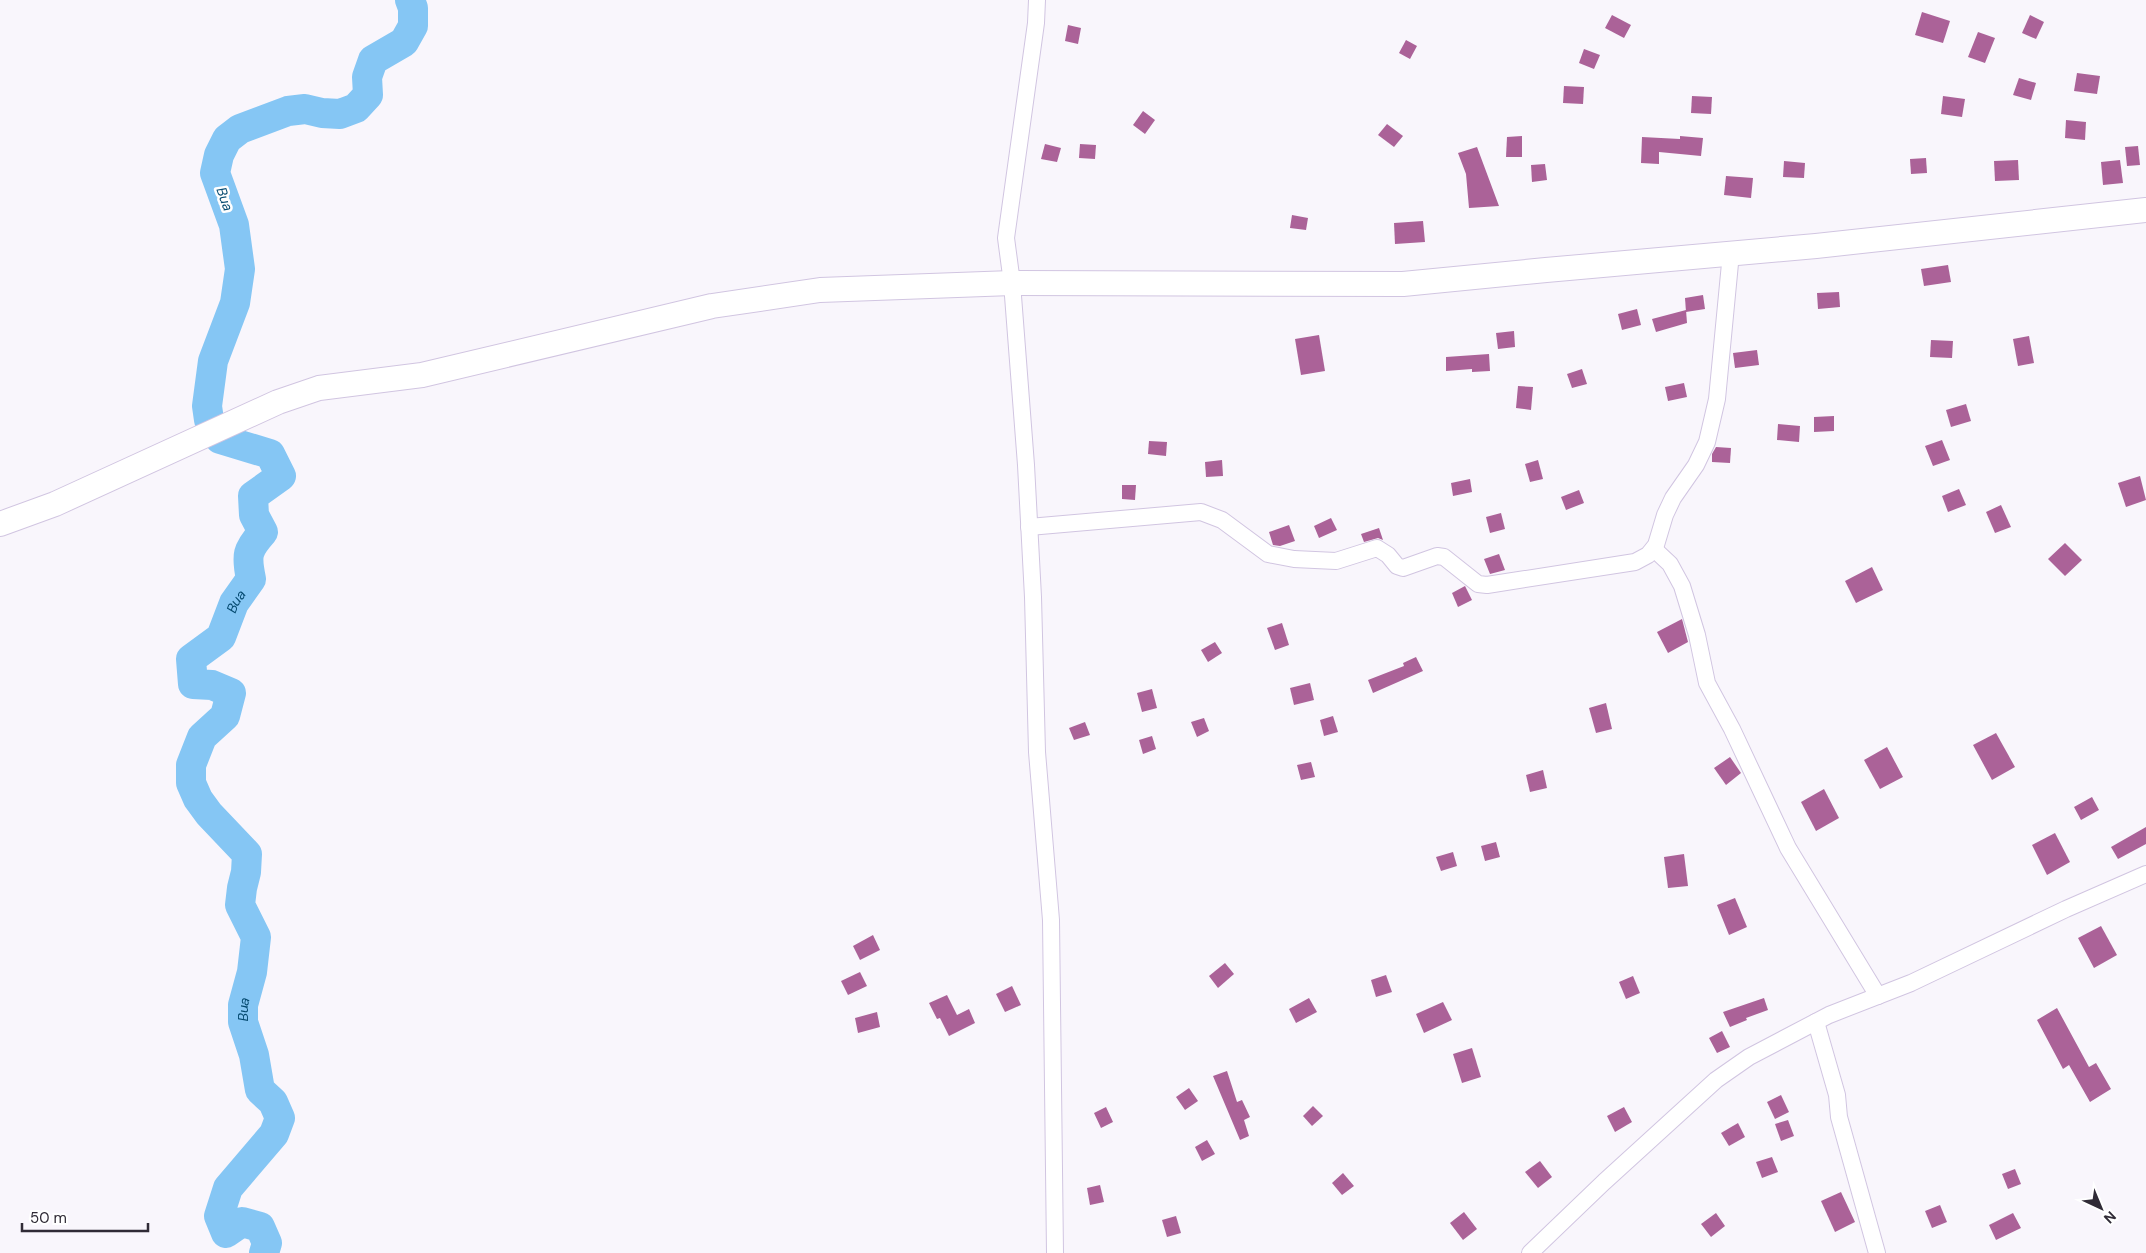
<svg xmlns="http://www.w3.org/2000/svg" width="2146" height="1253" viewBox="0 0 2146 1253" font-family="'DM Sans',sans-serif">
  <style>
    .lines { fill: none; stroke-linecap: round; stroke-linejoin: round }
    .river { stroke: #85c6f4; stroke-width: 30 }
    .building { fill: #ab6298 }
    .street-casing { stroke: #d1c5e1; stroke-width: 18 }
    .secondary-casing { stroke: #d1c5e1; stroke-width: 26 }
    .street { stroke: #fff; stroke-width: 16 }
    .secondary { stroke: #fff; stroke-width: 24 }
    .labels { text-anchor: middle; stroke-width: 5; stroke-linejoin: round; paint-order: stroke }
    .water-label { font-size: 14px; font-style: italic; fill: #054a70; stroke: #fff }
  </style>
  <rect width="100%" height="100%" fill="#f9f6fc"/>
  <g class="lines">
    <path class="river" id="s1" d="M264,1253L267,1243L260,1227L242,1222L226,1233L219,1216L228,1188L274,1134L280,1118L273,1102L260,1090L254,1055L243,1022V1005L252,972L256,937L240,905L242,888L246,872L247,854L209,814L198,799L191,783V765L202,737L225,716L231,693L212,685L193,684L191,659L221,637L234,603L251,579C246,555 247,550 263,532L254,515L253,496L281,476L270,454L220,439L209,420L207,406L213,361L235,303L240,269L234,225L215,173L219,155L227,139L240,129L288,111L305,109L322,113L340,114L356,108L368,95L367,77L373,60L404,42L413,26V8L410,0"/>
  </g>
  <g class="building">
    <polygon points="1922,12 1950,21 1943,43 1915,35"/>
    <polygon points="1612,15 1631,25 1624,38 1605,28"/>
    <polygon points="2030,15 2044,22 2036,39 2022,33"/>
    <polygon points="1068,25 1081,28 1078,44 1065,41"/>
    <polygon points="1978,32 1995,38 1985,63 1968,57"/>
    <polygon points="1406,40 1417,46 1410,59 1399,53"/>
    <polygon points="1584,49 1600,55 1594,69 1579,63"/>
    <polygon points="2077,73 2100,76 2097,94 2074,91"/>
    <polygon points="2019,78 2036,83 2031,100 2013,95"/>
    <polygon points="1564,86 1584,87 1583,104 1563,103"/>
    <polygon points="1692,96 1712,97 1711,114 1691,113"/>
    <polygon points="1943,96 1965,99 1962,117 1941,114"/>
    <polygon points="1143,111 1155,120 1145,134 1133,125"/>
    <polygon points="2066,120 2086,122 2085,140 2065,138"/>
    <polygon points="1387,124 1403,136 1394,147 1378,135"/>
    <polygon points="1522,136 1522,157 1506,157 1507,137"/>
    <polygon points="1680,136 1703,138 1701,156 1659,152 1659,164 1641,163 1642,137 1680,139"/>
    <polygon points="1045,144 1061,148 1057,162 1041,159"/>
    <polygon points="1080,144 1096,145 1095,159 1079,158"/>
    <polygon points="2138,146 2140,165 2127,166 2125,147"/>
    <polygon points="1477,147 1499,206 1469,208 1466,174 1458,153"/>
    <polygon points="1926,158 1927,173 1911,174 1910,159"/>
    <polygon points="2018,160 2019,180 1995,181 1994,161"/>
    <polygon points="2120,160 2123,183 2103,185 2101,162"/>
    <polygon points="1784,161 1805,163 1804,178 1783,177"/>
    <polygon points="1545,164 1547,180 1532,182 1531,165"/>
    <polygon points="1726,176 1753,178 1751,198 1724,195"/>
    <polygon points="1292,215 1308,218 1306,230 1290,228"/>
    <polygon points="1423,221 1425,242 1395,244 1394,223"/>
    <polygon points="1948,265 1951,282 1924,286 1921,269"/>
    <polygon points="1839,292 1840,307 1818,309 1817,293"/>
    <polygon points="1703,295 1705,309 1686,312 1685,298"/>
    <polygon points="1637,309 1641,325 1622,330 1618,314"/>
    <polygon points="1686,310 1687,323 1656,332 1652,319"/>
    <polygon points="1514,331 1515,347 1498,349 1496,333"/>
    <polygon points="1319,335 1325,371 1301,375 1295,339"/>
    <polygon points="2029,336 2034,363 2018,366 2013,339"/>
    <polygon points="1931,340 1953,341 1952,358 1930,357"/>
    <polygon points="1757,350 1759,365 1735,368 1733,353"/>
    <polygon points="1489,354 1490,371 1472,372 1472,369 1446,371 1446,357"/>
    <polygon points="1582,369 1587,384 1572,388 1567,374"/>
    <polygon points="1684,383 1687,397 1668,401 1665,387"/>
    <polygon points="1518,386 1533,387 1531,410 1516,408"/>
    <polygon points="1966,404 1971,421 1951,427 1946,410"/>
    <polygon points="1834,416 1834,431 1814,432 1814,417"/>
    <polygon points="1778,424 1800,426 1799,442 1777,440"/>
    <polygon points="1942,440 1950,460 1933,466 1925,446"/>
    <polygon points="1149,441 1167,442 1166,456 1148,454"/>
    <polygon points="1716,447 1731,448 1730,463 1712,462 1712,454"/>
    <polygon points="1222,460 1223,476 1206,477 1205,462"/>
    <polygon points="1538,460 1543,479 1530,482 1525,464"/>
    <polygon points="2140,476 2146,500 2126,507 2118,483"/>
    <polygon points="1470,479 1472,492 1453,496 1451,483"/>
    <polygon points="1122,485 1136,485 1135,500 1122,499"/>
    <polygon points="1959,489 1966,505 1948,512 1942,496"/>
    <polygon points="1579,490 1584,503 1566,510 1561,497"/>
    <polygon points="2001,505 2011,527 1995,533 1986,512"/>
    <polygon points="1501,513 1505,529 1490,533 1486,517"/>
    <polygon points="1331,518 1337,530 1319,538 1314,526"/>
    <polygon points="1289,525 1295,541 1280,546 1273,545 1269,532"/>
    <polygon points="1379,528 1383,540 1378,538 1364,542 1361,534"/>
    <polygon points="2065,543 2082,560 2065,576 2048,559"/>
    <polygon points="1499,554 1505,570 1490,574 1484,559"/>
    <polygon points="1872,567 1883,590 1856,603 1845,581"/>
    <polygon points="1465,586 1472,600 1458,607 1452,593"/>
    <polygon points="1682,619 1688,642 1668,653 1657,632"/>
    <polygon points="1282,623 1289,645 1275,650 1267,628"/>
    <polygon points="1215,642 1222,653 1208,662 1201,650"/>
    <polygon points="1416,657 1423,671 1373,693 1368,680 1404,666 1403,663"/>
    <polygon points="1310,683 1314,700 1294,705 1290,688"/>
    <polygon points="1152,689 1157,708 1142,712 1137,693"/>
    <polygon points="1606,703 1612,729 1596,733 1589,708"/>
    <polygon points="1333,716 1338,732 1324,736 1320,720"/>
    <polygon points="1204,718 1209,731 1197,737 1191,722"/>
    <polygon points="1085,722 1090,735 1074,740 1069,728"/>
    <polygon points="1996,733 2015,767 1992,780 1973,745"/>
    <polygon points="1152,736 1156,749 1143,754 1139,740"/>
    <polygon points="1887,747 1903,777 1880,789 1864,760"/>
    <polygon points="1730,757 1741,773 1726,785 1714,768"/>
    <polygon points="1311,762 1315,777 1301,780 1297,765"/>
    <polygon points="1543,770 1547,788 1530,792 1526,775"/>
    <polygon points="1824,789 1839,818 1816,831 1801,802"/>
    <polygon points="2092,797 2099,810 2081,820 2074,807"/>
    <polygon points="2146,827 2146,844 2118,859 2111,847"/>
    <polygon points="2055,833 2070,862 2047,875 2032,845"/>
    <polygon points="1496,842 1500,857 1485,861 1481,846"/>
    <polygon points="1453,852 1457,866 1441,871 1436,857"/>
    <polygon points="1684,854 1688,886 1668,888 1664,857"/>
    <polygon points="1735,898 1747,927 1729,935 1717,905"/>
    <polygon points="2101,926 2117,955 2094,968 2078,938"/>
    <polygon points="873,935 880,950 860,960 853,946"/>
    <polygon points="1225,963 1234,974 1218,988 1209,976"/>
    <polygon points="860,972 867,986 848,995 841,981"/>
    <polygon points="1386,975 1392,992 1376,997 1371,980"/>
    <polygon points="1633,976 1640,993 1626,999 1619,982"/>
    <polygon points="1012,986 1021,1005 1005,1012 996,994"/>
    <polygon points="947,995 957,1015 969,1009 975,1023 949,1036 940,1018 937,1019 929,1003"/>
    <polygon points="1309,998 1317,1012 1296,1023 1289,1009"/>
    <polygon points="1764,998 1768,1010 1746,1018 1747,1020 1730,1027 1723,1012"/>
    <polygon points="1443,1002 1452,1020 1424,1033 1416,1014"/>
    <polygon points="2057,1008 2089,1067 2096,1063 2111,1089 2090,1102 2069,1065 2063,1069 2037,1020"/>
    <polygon points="877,1012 880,1027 858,1033 855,1018"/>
    <polygon points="1722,1031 1730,1047 1717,1053 1709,1038"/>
    <polygon points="1472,1048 1481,1077 1462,1083 1453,1054"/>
    <polygon points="1227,1071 1237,1102 1242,1100 1250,1117 1244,1120 1249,1136 1240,1140 1213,1076"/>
    <polygon points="1189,1088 1198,1101 1185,1110 1176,1097"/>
    <polygon points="1781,1095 1789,1112 1775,1119 1767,1102"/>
    <polygon points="1313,1106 1323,1116 1312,1126 1303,1116"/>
    <polygon points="1106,1107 1113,1122 1101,1128 1094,1113"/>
    <polygon points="1624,1107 1632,1122 1615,1132 1607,1116"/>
    <polygon points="1788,1120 1794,1136 1781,1141 1775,1124"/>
    <polygon points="1738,1123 1745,1137 1729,1146 1721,1133"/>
    <polygon points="1207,1140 1215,1154 1202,1161 1195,1147"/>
    <polygon points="1772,1157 1778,1172 1762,1178 1756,1162"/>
    <polygon points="1540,1161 1552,1177 1538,1188 1525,1172"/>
    <polygon points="2015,1169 2021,1184 2008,1189 2002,1174"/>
    <polygon points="1343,1173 1354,1186 1342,1195 1332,1183"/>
    <polygon points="1100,1185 1104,1202 1090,1205 1087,1188"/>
    <polygon points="1841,1192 1855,1222 1835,1232 1821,1201"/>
    <polygon points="1940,1205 1947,1222 1932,1228 1925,1211"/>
    <polygon points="1464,1212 1477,1229 1463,1240 1450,1223"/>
    <polygon points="1716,1213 1725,1226 1711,1237 1701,1224"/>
    <polygon points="2013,1213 2021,1228 1996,1240 1989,1225"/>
    <polygon points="1176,1216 1181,1233 1167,1237 1162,1220"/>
  </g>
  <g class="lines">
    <defs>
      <g id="street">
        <polyline points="1037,0 1036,23 1006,238 1012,283 1026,465 1033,597 1037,752 1051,920 1055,1253"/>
        <polyline points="1029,527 1201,512 1222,520 1268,554 1294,559 1336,561 1377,548 1388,555 1397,566 1403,568 1437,556 1444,557 1478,584 1487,585 1635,562 1648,555 1656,545 1665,515 1673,498 1696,465 1707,442 1717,399 1731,253"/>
        <polyline points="1654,549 1670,564 1682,586 1697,635 1707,683 1732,729 1788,848 1878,996"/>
        <polyline points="1816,1022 1837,1095 1839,1117 1877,1253"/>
        <polyline points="1530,1253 1604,1182 1716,1080 1749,1057 1829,1015 1911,983 2066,909 2146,874"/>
      </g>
      <polyline id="secondary" points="0,524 55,504 278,402 319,388 422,375 712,306 820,290 1012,283 1403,284 1546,270 1816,246 2146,210"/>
    </defs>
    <use href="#street" class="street-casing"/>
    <use href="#secondary" class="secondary-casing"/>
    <use href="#street" class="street"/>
    <use href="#secondary" class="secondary"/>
  </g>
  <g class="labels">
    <g class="water-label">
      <text transform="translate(225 199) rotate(71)" y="5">Bua</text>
      <text dy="5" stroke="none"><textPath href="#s1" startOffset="816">Bua</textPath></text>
      <text dy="5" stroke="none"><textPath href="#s1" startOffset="320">Bua</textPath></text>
    </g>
  </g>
  <g transform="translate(2101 1208) rotate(136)" stroke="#ffffff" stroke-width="4" paint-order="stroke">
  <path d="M0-4L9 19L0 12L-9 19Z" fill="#302b36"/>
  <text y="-8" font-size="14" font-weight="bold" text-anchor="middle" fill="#302b36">N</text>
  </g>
  <path d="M22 1223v8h126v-8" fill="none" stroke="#302b36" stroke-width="2.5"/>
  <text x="30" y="1223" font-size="15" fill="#302b36" stroke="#ffffff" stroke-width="4" paint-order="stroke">50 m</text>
</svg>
